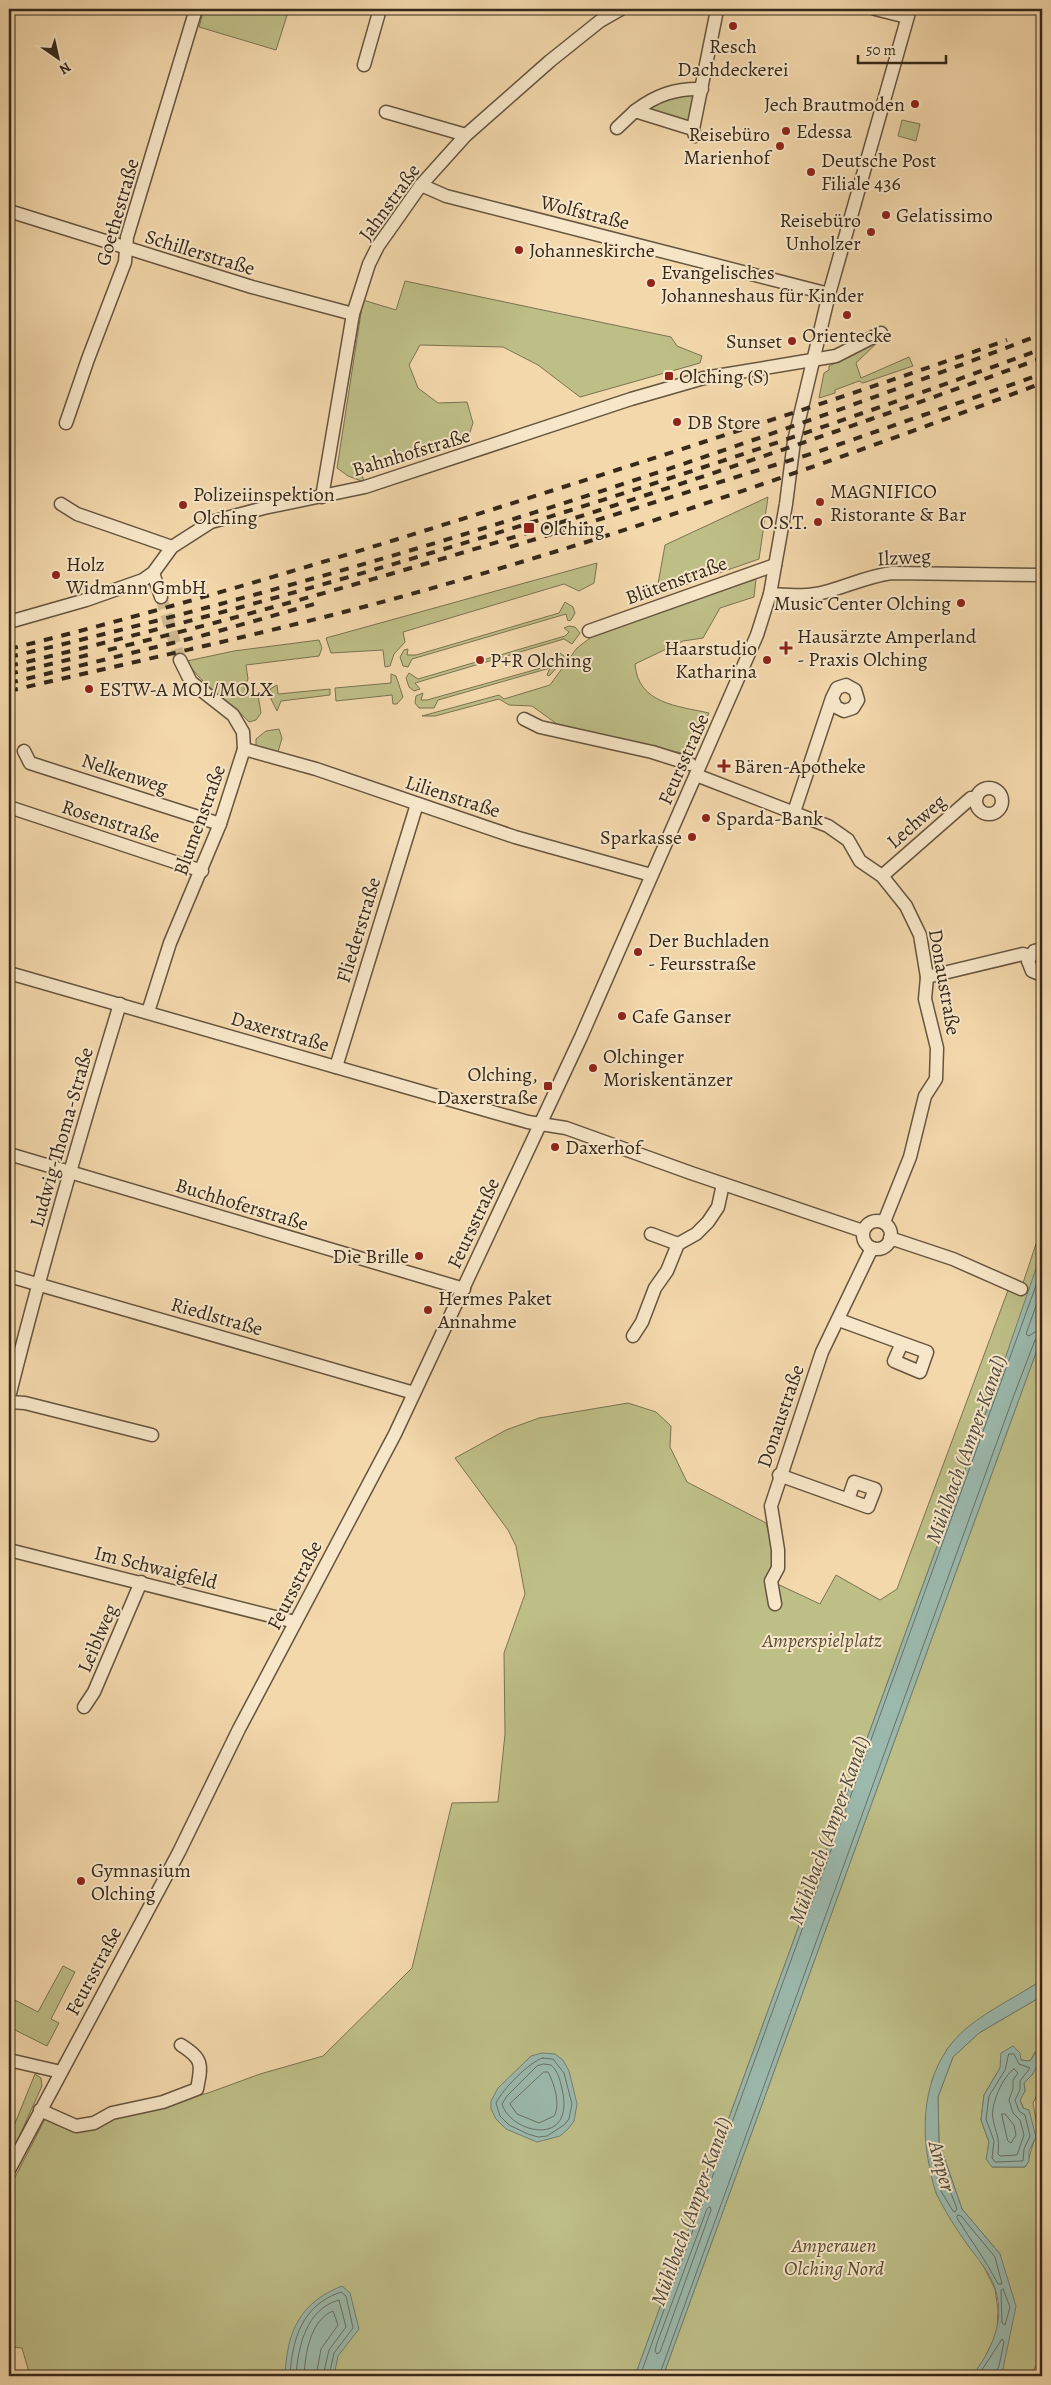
<svg xmlns="http://www.w3.org/2000/svg" width="1051" height="2385" viewBox="0 0 1051 2385" font-family="Alegreya,serif">
  <style>
    .green { fill: #bebe87; stroke: #7a7351; fill-rule: evenodd }
    .water { fill: #9bb9ad; stroke: #737f73 }
    .lines { fill: none; stroke-linecap: round; stroke-linejoin: round }
    .shore { stroke: #687064; stroke-width: 1 }
    .minor-tunnel { stroke: #cdb58e; stroke-width: 12; stroke-dasharray: 12 6; stroke-linecap: butt }
    .minor-casing { stroke: #65543f; stroke-width: 15 }
    .minor { stroke: #f7e6c8; stroke-width: 12 }
    .rail { stroke: #36281b; stroke-width: 4; stroke-dasharray: 9 9; stroke-linecap: butt }
    .poi-dot { fill: #8f2418; stroke: #f7e6c8; stroke-width: 2 }
    .labels { text-anchor: middle; stroke-width: 4; stroke-linejoin: round; paint-order: stroke }
    .poi-label { font-size: 20px; fill: #36281b; stroke: #f7e6c8; text-anchor: start }
    .street-label { font-size: 20px; fill: #36281b; stroke: #f7e6c8 }
    .park-label { font-size: 20px; font-style: italic; fill: #584e36; stroke: #f7e6c8 }
    .water-label { font-size: 21px; font-style: italic; fill: #4f4c40; stroke: #f7e6c8 }
  </style>
  <rect width="100%" height="100%" fill="#f3d8ab"/>
  <filter id="stains"><feTurbulence type="fractalNoise" baseFrequency=".004" numOctaves="4"/><feColorMatrix values="0 0 0 0 .2 0 0 0 0 .09 0 0 0 0 .02 0 0 0 .5 -.17"/></filter>
  <radialGradient id="worn" r=".72"><stop offset=".6" stop-color="#630" stop-opacity="0"/><stop offset="1" stop-color="#630" stop-opacity=".3"/></radialGradient>
  <g class="green">
    <polygon points="204,9 289,9 276,50 199,27"/>
    <polygon points="697,92 689,124 650,110 650,107 676,95"/>
    <polygon points="902,120 920,124 916,141 898,136"/>
    <polygon points="405,281 671,337 677,346 702,356 700,363 580,397 538,365 503,347 420,345 409,365 418,388 438,403 467,402 473,423 469,435 361,471 364,482 348,476 337,468 363,300 396,310"/>
    <polygon points="881,339 856,363 861,378 909,357 913,366 863,383 859,381 835,390 835,393 819,398 824,373 829,370 829,366 851,356"/>
    <polygon points="768,497 759,559 656,595 665,545"/>
    <polygon points="597,563 594,583 579,591 564,584 403,632 405,642 394,654 390,666 385,667 383,650 331,653 326,638"/>
    <path d="M756,579L754,597L720,608L703,638L683,641L635,664C638,704 678,706 709,713L690,755L557,724L532,706L509,705L499,699L435,716H422L499,695L504,699L550,685L577,648L594,635Z"/>
    <polygon points="565,602 573,607 575,613 571,620 568,621 566,614 412,659 408,667 403,666 400,657 404,650 408,649 407,655 416,655 559,613"/>
    <polygon points="569,626 575,627 580,633 572,644 564,639 415,683 420,689 414,691 409,687 406,678 409,673 418,679 565,636 569,632 564,628"/>
    <path d="M319,640L322,648L319,656L246,665L248,679L244,688L251,698L258,695L261,713L256,720L249,722C230,700 202,687 187,661L234,651Z"/>
    <polygon points="560,653 564,656 564,660 549,676 547,675 550,668 438,700 434,708 419,708 415,703 416,696 423,693 421,700 427,700 552,665 556,654"/>
    <polygon points="391,674 396,676 403,697 397,704 393,704 392,695 336,701 335,688 391,683"/>
    <polygon points="277,685 278,694 330,689 330,695 281,701 277,711 271,699 270,689"/>
    <polygon points="279,729 282,738 278,752 256,746 256,739 266,731"/>
    <polygon points="1042,1226 1042,1251 1035,1277 635,2376 30,2376 22,2348 9,2347 9,2189 45,2119 76,2129 208,2093 260,2074 323,2056 412,1968 452,1803 498,1802 505,1734 504,1653 525,1594 516,1546 508,1530 455,1458 506,1430 539,1418 628,1403 656,1412 671,1426 670,1447 687,1482 766,1523 778,1568 771,1581 820,1604 836,1575 880,1600 897,1589 1010,1285 1021,1289"/>
    <polygon points="1042,1336 1042,1980 968,2027 947,2049 932,2080 936,2193 967,2244 981,2261 995,2289 998,2310 997,2333 982,2363 972,2376 663,2376"/>
    <polygon points="63,1966 75,1972 51,2019 59,2023 47,2046 9,2027 11,1998 38,2012"/>
    <path d="M1042,1996V2086L1033,2103L1042,2154V2343L1040,2357L1031,2376H998L1003,2369L1000,2254L962,2209L939,2143L938,2097L953,2057L979,2033ZM1035,2052L1032,2075L1024,2083L1025,2091L1020,2100L1036,2136C1031,2147 1030,2159 1025,2167H992L988,2148L989,2142L981,2120L984,2095L1000,2068L1003,2058L1030,2061Z"/>
    <polygon points="35,2074 41,2078 42,2086 9,2159 9,2138"/>
  </g>
  <g class="water">
    <polygon points="1042,1251 1042,1336 663,2376 635,2376 997,1382"/>
    <path d="M1042,1980V1996L979,2033L953,2057L938,2097L939,2143L962,2209L1000,2254L1016,2306L1003,2369L998,2376H972C991,2351 1006,2321 995,2288C989,2271 977,2258 967,2244C956,2229 945,2211 937,2195C934,2188 932,2180 931,2173C918,2123 925,2061 968,2027C990,2009 1018,1996 1042,1980Z"/>
    <polygon points="1013,2046 1020,2053 1021,2060 1030,2061 1038,2049 1042,2057 1032,2075 1024,2083 1025,2091 1020,2100 1023,2108 1029,2110 1036,2137 1029,2151 1029,2161 1025,2167 992,2167 986,2159 989,2142 981,2120 984,2095 1000,2068 1001,2053"/>
    <polygon points="542,2053 555,2054 563,2060 569,2071 577,2104 574,2121 568,2129 560,2136 537,2142 506,2129 496,2119 491,2109 491,2101 498,2088 531,2056"/>
    <path d="M342,2286L350,2293L359,2329L338,2356L334,2376H285C287,2332 299,2303 342,2286Z"/>
  </g>
  <g class="lines">
    <g class="shore">
      <polyline points="1042,1289 1026,1334 1029,1336 1035,1332 1042,1330"/>
      <polygon points="1009,2054 1014,2054 1019,2064 1030,2068 1020,2081 1020,2090 1015,2100 1019,2111 1025,2115 1030,2136 1024,2149 1023,2161 995,2162 992,2158 994,2141 986,2119 989,2096 1005,2070"/>
      <path d="M543,2058L553,2059L564,2073L572,2104L569,2119L564,2125L547,2136L538,2137L528,2134L509,2125L500,2116L496,2103C502,2090 530,2061 543,2058Z"/>
      <path d="M544,2064L551,2065C558,2071 560,2080 562,2089C576,2148 511,2134 502,2104L507,2096L537,2066Z"/>
      <path d="M1014,2069L1018,2073L1013,2080V2089L1009,2100L1013,2113L1020,2120L1024,2135L1017,2155L1000,2156L998,2154C1000,2136 996,2135 993,2119C990,2105 1003,2076 1014,2069Z"/>
      <path d="M544,2072H548C554,2083 561,2105 554,2116L539,2123L517,2114L510,2104Z"/>
      <polygon points="1002,2114 1005,2114 1014,2125 1016,2135 1011,2143 1008,2141"/>
      <polygon points="933,2145 957,2209 955,2212 953,2211 941,2191 930,2152 930,2147"/>
      <polygon points="710,2207 711,2210 660,2352 657,2354 655,2351 657,2343 707,2209"/>
      <path d="M958,2215L961,2216L995,2257L1002,2284H998C986,2260 971,2241 957,2218Z"/>
      <polygon points="1003,2289 1010,2307 1005,2325 1002,2323 1001,2291"/>
      <path d="M290,2376C292,2339 302,2305 341,2292L346,2296L353,2328L334,2353L329,2376"/>
      <path d="M296,2376C298,2347 306,2309 339,2300L346,2327L329,2350L323,2376"/>
      <path d="M304,2376C305,2355 310,2320 333,2311L338,2325L321,2349L316,2376"/>
      <polyline points="640,2376 1042,1269"/>
      <polyline points="659,2376 1014,1395 1035,1340 1042,1337"/>
      <polyline points="978,2376 1002,2339 1004,2342 999,2366 994,2376"/>
    </g>
    <polyline class="minor-tunnel" points="161,597 180,660"/>
    <defs>
      <g id="minor">
        <polyline points="875,9 907,17"/>
        <polyline points="364,65 380,9"/>
        <polyline points="386,112 466,135"/>
        <polyline points="617,128 635,111"/>
        <path d="M693,129L635,111C656,95 676,88 702,89"/>
        <polyline points="695,136 693,129 717,10"/>
        <polyline points="421,185 446,196 829,294"/>
        <polyline points="9,211 252,287 353,314"/>
        <polyline points="66,423 88,359 125,262 127,237 196,9"/>
        <polyline points="322,497 353,314 369,264 378,246 421,185 466,135 550,61 600,21 621,9"/>
        <polyline points="61,504 77,514 172,547"/>
        <polyline points="153,573 161,597"/>
        <path d="M770,594C789,595 807,597 825,592C848,586 868,576 892,573L1042,575"/>
        <polyline points="9,622 86,600 143,580 153,573 172,547 211,522 264,508 365,487 631,399 704,378 836,356 881,333"/>
        <polyline points="589,631 775,565"/>
        <polyline points="524,719 540,727 652,752 690,764"/>
        <polyline points="244,749 316,769 515,837 651,875"/>
        <polyline points="24,751 30,763 220,824"/>
        <polyline points="696,775 828,826 848,840 860,861 882,876 906,906 920,935 927,977 925,999 937,1048 936,1079 925,1096 910,1157 884,1222"/>
        <circle cx="989" cy="801" r="13"/>
        <polyline points="9,807 202,871"/>
        <polyline points="794,812 832,698 837,688 846,685 855,690 858,700 853,708 844,711 836,707 832,698"/>
        <polyline points="882,876 971,798 976,798"/>
        <polyline points="1042,949 1034,951 1028,961 1032,971 1042,975"/>
        <polyline points="9,973 489,1111 528,1122 566,1128 691,1173 863,1231"/>
        <polyline points="927,977 1023,954 1029,956"/>
        <polyline points="148,1012 170,943 220,824 244,749 243,732 233,715 191,682 180,660"/>
        <polyline points="336,1067 417,804"/>
        <polyline points="9,1154 464,1289"/>
        <circle cx="877" cy="1235" r="14"/>
        <polyline points="651,1234 678,1244"/>
        <polyline points="890,1238 953,1259 1021,1289"/>
        <polyline points="9,1276 414,1393"/>
        <polyline points="839,1320 902,1343 894,1361 920,1372 927,1352 902,1343"/>
        <polyline points="633,1336 642,1322 655,1288 667,1271 678,1244 696,1234 708,1222 718,1207 723,1184"/>
        <path d="M9,1397C42,1265 80,1135 120,1004"/>
        <polyline points="9,1402 25,1403 152,1435"/>
        <polyline points="779,1475 868,1507 875,1489 854,1482 848,1500"/>
        <polyline points="9,1550 295,1622"/>
        <polyline points="775,1604 771,1581 778,1568 778,1550 771,1506 822,1352 872,1248"/>
        <polyline points="84,1707 94,1692 141,1582"/>
        <polyline points="9,2060 61,2072"/>
        <path d="M40,2110L76,2126L94,2123L112,2113L163,2102L197,2089C202,2064 203,2059 181,2045"/>
        <polyline points="9,2170 179,1852 239,1729 395,1434 581,1037 757,635 770,594 786,504 794,441 829,294 910,9"/>
      </g>
    </defs>
    <use href="#minor" class="minor-casing"/>
    <use href="#minor" class="minor"/>
    <g class="rail">
      <polyline points="510,547 817,452 1042,374"/>
      <path d="M9,649C207,600 403,538 598,476C735,432 872,388 1007,340"/>
      <path d="M108,650C425,572 735,470 1042,358"/>
      <path d="M9,657C363,574 703,465 1042,334"/>
      <path d="M9,666C360,583 703,473 1042,349"/>
      <polyline points="9,674 88,655"/>
      <polyline points="9,683 201,636 318,603"/>
      <path d="M9,691C141,660 273,632 404,596C620,536 833,462 1042,383"/>
    </g>
  </g>
  <g class="poi-dot">
    <circle cx="733" cy="26" r="5"/>
    <circle cx="915" cy="104" r="5"/>
    <circle cx="786" cy="131" r="5"/>
    <circle cx="780" cy="146" r="5"/>
    <circle cx="811" cy="172" r="5"/>
    <circle cx="886" cy="215" r="5"/>
    <circle cx="871" cy="232" r="5"/>
    <circle cx="519" cy="250" r="5"/>
    <circle cx="651" cy="283" r="5"/>
    <circle cx="847" cy="315" r="5"/>
    <circle cx="792" cy="341" r="5"/>
    <rect x="664" y="371" width="10" height="10" rx="2.5"/>
    <circle cx="677" cy="422" r="5"/>
    <circle cx="820" cy="502" r="5"/>
    <circle cx="183" cy="505" r="5"/>
    <circle cx="818" cy="522" r="5"/>
    <rect x="523" y="522" width="12" height="12" rx="2.5"/>
    <circle cx="56" cy="575" r="5"/>
    <circle cx="961" cy="603" r="5"/>
    <path d="M783.5 640.5h5v5h5v5h-5v5h-5v-5h-5v-5h5z"/>
    <circle cx="480" cy="660" r="5"/>
    <circle cx="767" cy="660" r="5"/>
    <circle cx="89" cy="689" r="5"/>
    <path d="M721.5 758.5h5v5h5v5h-5v5h-5v-5h-5v-5h5z"/>
    <circle cx="706" cy="818" r="5"/>
    <circle cx="692" cy="837" r="5"/>
    <circle cx="638" cy="952" r="5"/>
    <circle cx="622" cy="1016" r="5"/>
    <circle cx="593" cy="1068" r="5"/>
    <rect x="543" y="1081" width="10" height="10" rx="2.5"/>
    <circle cx="555" cy="1147" r="5"/>
    <circle cx="419" cy="1256" r="5"/>
    <circle cx="428" cy="1310" r="5"/>
    <circle cx="81" cy="1881" r="5"/>
  </g>
  <g class="labels">
    <g class="poi-label">
      <text x="733" y="53" text-anchor="middle">Resch<tspan x="733" dy="23">Dachdeckerei</tspan></text>
      <text x="905" y="111" text-anchor="end">Jech Brautmoden</text>
      <text x="796" y="138">Edessa</text>
      <text x="770" y="141" text-anchor="end">Reisebüro<tspan x="770" dy="23">Marienhof</tspan></text>
      <text x="821" y="167">Deutsche Post<tspan x="821" dy="23">Filiale 436</tspan></text>
      <text x="896" y="222">Gelatissimo</text>
      <text x="861" y="227" text-anchor="end">Reisebüro<tspan x="861" dy="23">Unholzer</tspan></text>
      <text x="529" y="257">Johanneskirche</text>
      <text x="661" y="279">Evangelisches<tspan x="661" dy="23">Johanneshaus für Kinder</tspan></text>
      <text x="847" y="342" text-anchor="middle">Orientecke</text>
      <text x="782" y="348" text-anchor="end">Sunset</text>
      <text x="679" y="383">Olching (S)</text>
      <text x="687" y="429">DB Store</text>
      <text x="830" y="498">MAGNIFICO<tspan x="830" dy="23">Ristorante &amp; Bar</tspan></text>
      <text x="193" y="501">Polizeiinspektion<tspan x="193" dy="23">Olching</tspan></text>
      <text x="808" y="529" text-anchor="end">O.S.T.</text>
      <text x="540" y="535">Olching</text>
      <text x="66" y="571">Holz<tspan x="66" dy="23">Widmann GmbH</tspan></text>
      <text x="951" y="610" text-anchor="end">Music Center Olching</text>
      <text x="797" y="643">Hausärzte Amperland<tspan x="797" dy="23">- Praxis Olching</tspan></text>
      <text x="757" y="655" text-anchor="end">Haarstudio<tspan x="757" dy="23">Katharina</tspan></text>
      <text x="490" y="667">P+R Olching</text>
      <text x="99" y="696">ESTW-A MOL/MOLX</text>
      <text x="734" y="773">Bären-Apotheke</text>
      <text x="716" y="825">Sparda-Bank</text>
      <text x="682" y="844" text-anchor="end">Sparkasse</text>
      <text x="648" y="947">Der Buchladen<tspan x="648" dy="23">- Feursstraße</tspan></text>
      <text x="632" y="1023">Cafe Ganser</text>
      <text x="603" y="1063">Olchinger<tspan x="603" dy="23">Moriskentänzer</tspan></text>
      <text x="538" y="1081" text-anchor="end">Olching,<tspan x="538" dy="23">Daxerstraße</tspan></text>
      <text x="565" y="1154">Daxerhof</text>
      <text x="409" y="1263" text-anchor="end">Die Brille</text>
      <text x="438" y="1305">Hermes Paket<tspan x="438" dy="23">Annahme</tspan></text>
      <text x="91" y="1877">Gymnasium<tspan x="91" dy="23">Olching</tspan></text>
    </g>
    <g class="street-label">
      <text transform="translate(389 202) rotate(-54)" y="7">Jahnstraße</text>
      <text transform="translate(117 212) rotate(-74)" y="7">Goethestraße</text>
      <text transform="translate(585 212) rotate(14)" y="7">Wolfstraße</text>
      <text transform="translate(200 252) rotate(17)" y="7">Schillerstraße</text>
      <text transform="translate(411 452) rotate(-17)" y="7">Bahnhofstraße</text>
      <text transform="translate(904 557) rotate(-3)" y="7">Ilzweg</text>
      <text transform="translate(676 580) rotate(-20)" y="7">Blütenstraße</text>
      <text transform="translate(683 759) rotate(-66)" y="7">Feursstraße</text>
      <text transform="translate(125 773) rotate(18)" y="7">Nelkenweg</text>
      <text transform="translate(453 796) rotate(18)" y="7">Lilienstraße</text>
      <text transform="translate(199 820) rotate(-70)" y="7">Blumenstraße</text>
      <text transform="translate(111 821) rotate(18)" y="7">Rosenstraße</text>
      <text transform="translate(916 821) rotate(-41)" y="7">Lechweg</text>
      <text transform="translate(358 930) rotate(-73)" y="7">Fliederstraße</text>
      <text transform="translate(945 982) rotate(80)" y="7">Donaustraße</text>
      <text transform="translate(280 1031) rotate(16)" y="7">Daxerstraße</text>
      <text transform="translate(61 1137) rotate(-74)" y="7">Ludwig-Thoma-Straße</text>
      <text transform="translate(242 1204) rotate(17)" y="7">Buchhoferstraße</text>
      <text transform="translate(473 1223) rotate(-65)" y="7">Feursstraße</text>
      <text transform="translate(217 1316) rotate(16)" y="7">Riedlstraße</text>
      <text transform="translate(780 1416) rotate(-71)" y="7">Donaustraße</text>
      <text transform="translate(156 1567) rotate(14)" y="7">Im Schwaigfeld</text>
      <text transform="translate(294 1585) rotate(-63)" y="7">Feursstraße</text>
      <text transform="translate(97 1638) rotate(-67)" y="7">Leiblweg</text>
      <text transform="translate(93 1971) rotate(-62)" y="7">Feursstraße</text>
    </g>
    <g class="park-label">
      <text x="822" y="1647">Amperspielplatz</text>
      <text x="834" y="2252">Amperauen<tspan x="834" dy="23">Olching Nord</tspan></text>
    </g>
    <g class="water-label">
      <text transform="translate(966 1449) rotate(-70)" y="7">Mühlbach (Amper-Kanal)</text>
      <text transform="translate(829 1830) rotate(-70)" y="7">Mühlbach (Amper-Kanal)</text>
      <text transform="translate(942 2166) rotate(75)" y="7">Amper</text>
      <text transform="translate(691 2211) rotate(-70)" y="7">Mühlbach (Amper-Kanal)</text>
    </g>
  </g>
  <rect width="1051" height="2385" fill="none" stroke="#f3d8ab" stroke-width="30"/>
  <rect x="10" y="10" width="1031" height="2365" fill="none" stroke="#36281b" stroke-width="2.5"/>
  <rect x="15" y="15" width="1021" height="2355" fill="none" stroke="#36281b"/>
  <g transform="translate(58 58) rotate(146)" stroke="#f7e6c8" stroke-width="4" paint-order="stroke">
  <path d="M0-4L9 19L0 12L-9 19Z" fill="#36281b"/>
  <text y="-8" font-size="14" font-weight="bold" text-anchor="middle" fill="#36281b">N</text>
  </g>
  <path d="M858 55v8h88v-8" fill="none" stroke="#36281b" stroke-width="2.5"/>
  <text x="866" y="55" font-size="15" fill="#36281b" stroke="#f7e6c8" stroke-width="4" paint-order="stroke">50 m</text>
  <rect width="100%" height="100%" filter="url(#stains)"/>
  <rect width="100%" height="100%" fill="url(#worn)"/>
</svg>
